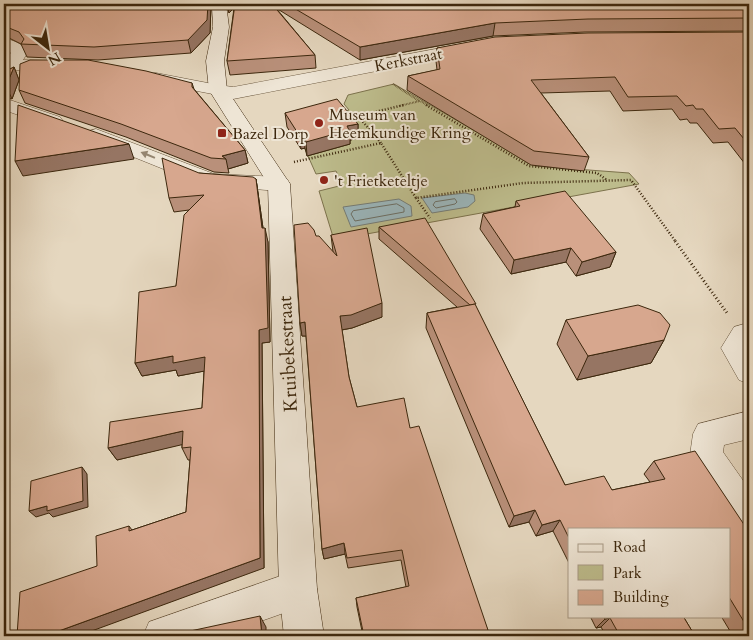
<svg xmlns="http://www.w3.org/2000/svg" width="753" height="640" viewBox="0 0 753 640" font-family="Cardo,serif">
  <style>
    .green { fill: #bdbc8c; stroke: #7c724c }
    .water { fill: #9bb7bd; stroke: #757d77 }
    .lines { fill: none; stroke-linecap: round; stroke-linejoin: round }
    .shore { stroke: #6c6f65; stroke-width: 1 }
    .minor-casing { stroke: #66533a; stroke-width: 1 }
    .tertiary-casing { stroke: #66533a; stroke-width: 1 }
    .secondary-casing { stroke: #3c270d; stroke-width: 1 }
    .path-far2 { stroke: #3c270d; stroke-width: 2; stroke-dasharray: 0.5 1; stroke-linecap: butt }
    .path-far1 { stroke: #3c270d; stroke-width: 2.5; stroke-dasharray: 1 2; stroke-linecap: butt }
    .path { stroke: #3c270d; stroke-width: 3; stroke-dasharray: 1 2.5; stroke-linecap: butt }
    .minor { fill: #eee5d5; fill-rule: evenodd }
    .tertiary { fill: #eee5d5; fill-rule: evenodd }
    .secondary { fill: #eee5d5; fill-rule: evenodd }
    .wall { fill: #b9907a; stroke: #3c270d }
    .shaded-wall { fill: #967563; stroke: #3c270d }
    .building { fill: #d7a78e; stroke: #3c270d }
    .oneway { fill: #958671 }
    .poi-dot { fill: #8f2418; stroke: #eee5d5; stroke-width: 2 }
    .labels { text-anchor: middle; stroke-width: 4; stroke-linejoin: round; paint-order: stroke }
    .far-street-label { font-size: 16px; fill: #3c270d; stroke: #eee5d5 }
    .far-poi-label { font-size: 16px; fill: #3c270d; stroke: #eee5d5; text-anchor: start }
    .street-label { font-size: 19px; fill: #3c270d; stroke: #eee5d5 }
  </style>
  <rect width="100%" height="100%" fill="#e5d7bf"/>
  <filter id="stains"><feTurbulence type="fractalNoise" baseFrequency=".004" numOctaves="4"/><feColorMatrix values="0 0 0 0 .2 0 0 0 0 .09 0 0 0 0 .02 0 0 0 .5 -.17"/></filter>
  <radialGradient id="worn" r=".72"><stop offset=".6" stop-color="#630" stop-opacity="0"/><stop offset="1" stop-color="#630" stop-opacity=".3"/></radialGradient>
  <polygon class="green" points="394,84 535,166 629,173 639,184 334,240 319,191 343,185 336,171 316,174 304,147 348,142 357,137 338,113 349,110 344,104 348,95"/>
  <g class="water">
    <polygon points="465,193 474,195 475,201 468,207 432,213 422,198"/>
    <polygon points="399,199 411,206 412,216 351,227 343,207"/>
  </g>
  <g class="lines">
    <g class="shore">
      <polygon points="455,199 457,202 455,204 436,208 433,205 435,202"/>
      <polygon points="397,204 404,208 404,212 355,221 351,214 353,211"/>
    </g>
    <defs>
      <g id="minor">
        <path d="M4,38C14,41 22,43 28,52L23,60L62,61L65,65L62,69L56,70H4V58L11,53L4,48Z"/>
        <polygon points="156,73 218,85 224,86 227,90 224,94 218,95 150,82 147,78 150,74"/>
        <polygon points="4,98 60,117 63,121 60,125 53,127 4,110"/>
        <polygon points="96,129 214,174 279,177 287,179 290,184 287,189 279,191 203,185 89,139 86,135 89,131"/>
        <polygon points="744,324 749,324 749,384 739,380 721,348 734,327"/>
        <polygon points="749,411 749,439 724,445 723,452 749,489 749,536 736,531 690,455 693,434 698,424"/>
        <polygon points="298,570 312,575 317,589 312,603 219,636 143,636 149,622"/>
      </g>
      <polygon id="tertiary" points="473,42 479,43 481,47 479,51 233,99 212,94 209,90 212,86 218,85 233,87"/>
      <polygon id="secondary" points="212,4 226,4 229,27 224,61 227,90 290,184 317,589 324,636 284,636 279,589 268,184 209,90 206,61 213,27"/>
    </defs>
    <use href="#minor" class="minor-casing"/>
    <use href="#tertiary" class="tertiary-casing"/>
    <use href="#secondary" class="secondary-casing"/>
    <g class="path-far2">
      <polyline points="393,84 419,101"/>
      <polyline points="399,106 420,101 429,106"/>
    </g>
    <g class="path-far1">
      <polyline points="426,105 529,166 597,173 607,180"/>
      <polyline points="381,143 358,116 404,105"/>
      <polyline points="294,162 381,143 416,198 523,183 631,180 676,242"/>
      <polyline points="416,198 430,218"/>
    </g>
    <polyline class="path" points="675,241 727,313"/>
    <use href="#minor" class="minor"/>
    <use href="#tertiary" class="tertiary"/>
    <use href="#secondary" class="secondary"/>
  </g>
  <g class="wall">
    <polygon points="4,4 211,4 210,33 191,53 98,60 27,57 21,44 5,36 4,37"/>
    <polygon points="226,4 749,4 749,31 585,32 493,36 360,60 276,8 315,55 316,68 230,75 227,61 234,8 229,13"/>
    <polygon points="749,32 749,169 728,142 713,143 697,123 690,123 687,119 680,120 672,109 623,111 610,91 541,93 589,157 584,171 531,165 407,90 408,76 437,70 436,61 437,48"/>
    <polygon points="14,67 19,80 12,99 5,96 4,97 4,72"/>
    <polygon points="192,83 194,89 245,150 248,163 228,169 229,173 214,172 126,137 25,103 19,90"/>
    <polygon points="285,113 358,124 358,138 350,140 350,144 307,156 305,148 301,149 287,127"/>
    <polygon points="199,173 256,179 263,228 268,242 270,342 262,343 264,568 97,566 129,526 132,530 186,512 190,460 188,460 182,448 182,444 117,460 108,448 202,408 204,371 178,376 176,370 142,376 135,363 176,286 189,210 174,212 169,198"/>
    <polygon points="516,201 616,252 610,267 576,276 566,262 511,274 480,229 483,214 515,207"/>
    <polygon points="379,227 475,305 565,485 612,490 650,482 644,474 654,461 749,532 749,636 733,636 721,616 729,616 729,529 569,529 569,563 553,531 536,536 529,522 509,527 426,328 427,313 457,307 379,239"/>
    <polygon points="331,235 382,317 352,328 342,330 349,377 357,407 410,428 490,636 363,636 357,607 356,598 406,587 401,560 348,568 345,554 324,559 322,549 306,336 302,336 300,323 316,236 333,252"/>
    <polygon points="566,320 664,340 651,363 577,380 557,344"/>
    <polygon points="590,616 683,616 695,636 606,636 601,627 596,628"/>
  </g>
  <g class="shaded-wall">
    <polygon points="208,4 211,4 210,33 191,53 188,40"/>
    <polygon points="227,4 238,4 229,13"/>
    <polygon points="495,23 493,36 360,60 360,47"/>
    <polygon points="4,44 8,53 4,56"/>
    <polygon points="14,67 19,80 12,99 6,86"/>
    <polygon points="4,106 7,113 4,123"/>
    <polygon points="358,124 358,138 350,140 350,144 307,156 306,142 347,126"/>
    <polygon points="304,134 305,148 301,149 299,135"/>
    <polygon points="129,144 134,159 23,176 15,161"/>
    <polygon points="245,150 248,163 228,169 226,159 222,156"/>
    <polygon points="256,179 265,242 262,228"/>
    <polygon points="265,228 268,242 270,342 262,343 264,568 78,636 45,636 260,558 259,330"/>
    <polygon points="571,248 566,262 511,274 514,260"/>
    <polygon points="616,252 610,267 576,276 582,262"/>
    <polygon points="382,303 382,317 352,328 341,330 340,316"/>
    <polygon points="305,322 307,336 302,336 300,323"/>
    <polygon points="664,340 651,363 577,380 588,356"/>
    <polygon points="173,356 205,357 210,370 178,376 176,370 142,376 135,363"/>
    <polygon points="183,431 189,443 117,460 108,448"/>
    <polygon points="82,467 87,474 88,507 53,517 49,513 36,517 29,511 47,506"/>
    <polygon points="535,510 529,522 509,527 514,516"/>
    <polygon points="560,520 553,531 536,536 542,525"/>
    <polygon points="344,543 345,554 324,559 322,549"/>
    <polygon points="260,616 266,627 266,636 262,636"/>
    <polygon points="610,618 601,627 596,628 605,619"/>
  </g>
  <g class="building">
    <polygon points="4,4 208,4 207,20 188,40 94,47 21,44 24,39 19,32 4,26"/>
    <polygon points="235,4 272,4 315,55 227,61"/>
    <polygon points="287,4 749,4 749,18 588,19 495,23 360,47"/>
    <polygon points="749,32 749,145 735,128 719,129 703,109 696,109 693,105 686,106 677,96 628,97 615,77 531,80 589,157 534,151 408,76 440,69 437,48 495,37 588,33"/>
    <polygon points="30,60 88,60 146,71 192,83 192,87 245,150 222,156 226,159 211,158 121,124 19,90 20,64"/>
    <polygon points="14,67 6,86 4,86 4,72"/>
    <polygon points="337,99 358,124 347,126 349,130 306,142 304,134 299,135 285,113"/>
    <polygon points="18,105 129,144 15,161"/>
    <polygon points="162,158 199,173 253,177 256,179 262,228 265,228 268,328 259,330 260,558 45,636 17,636 20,592 97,566 96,536 129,526 129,531 186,512 191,447 182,448 183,431 108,448 110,422 202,408 205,357 173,363 173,356 135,363 139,292 176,286 184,215 204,195 169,198"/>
    <polygon points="565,191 616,252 582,262 571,248 514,260 483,214 520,206 516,201"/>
    <polygon points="425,218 476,304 475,304 470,305 379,227"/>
    <polygon points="308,223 314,230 316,236 319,236 337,256 331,235 367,228 382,303 351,315 340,316 349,377 357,407 404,398 410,428 419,426 490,636 364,636 356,598 409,586 402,550 347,558 344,543 322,549 305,322 300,323 294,225"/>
    <polygon points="475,304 565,485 604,476 612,490 665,479 654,461 695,451 749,532 749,630 729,597 729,529 569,529 569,538 560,520 542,525 535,510 514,516 427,313"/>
    <polygon points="638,305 660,313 670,325 664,340 588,356 566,320"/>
    <polygon points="82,467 83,501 47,511 47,506 29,511 31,481"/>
    <polygon points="260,616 262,636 173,636 181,633"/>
    <polygon points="603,616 683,616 695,636 620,636 610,618 605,619"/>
  </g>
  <defs><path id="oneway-solid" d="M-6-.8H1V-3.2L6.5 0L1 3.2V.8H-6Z" transform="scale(1.25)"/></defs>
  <use class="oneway" href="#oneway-solid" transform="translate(148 155) rotate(-158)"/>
  <g class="poi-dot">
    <circle cx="319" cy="123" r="5"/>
    <rect x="217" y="128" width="10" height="10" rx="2.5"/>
    <circle cx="324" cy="180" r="5"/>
  </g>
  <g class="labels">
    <g class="far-street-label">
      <text transform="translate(408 59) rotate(-11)" y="6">Kerkstraat</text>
    </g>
    <g class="far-poi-label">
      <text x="329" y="120">Museum van<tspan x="329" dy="18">Heemkundige Kring</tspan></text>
      <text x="232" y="139">Bazel Dorp</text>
      <text x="334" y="186">'t Frietketeltje</text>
    </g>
    <g class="street-label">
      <text transform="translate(287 354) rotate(-93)" y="7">Kruibekestraat</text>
    </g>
  </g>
  <rect width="753" height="640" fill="none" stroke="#e5d7bf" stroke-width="20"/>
  <rect x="5" y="5" width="743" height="630" fill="none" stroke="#3c270d" stroke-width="2.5"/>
  <rect x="10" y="10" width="733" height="620" fill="none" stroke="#3c270d"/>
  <rect x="568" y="528" width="162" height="90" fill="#eee5d5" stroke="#a79985"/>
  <rect x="578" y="544" width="25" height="8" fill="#eee5d5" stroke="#a79985"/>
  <text x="613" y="552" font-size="15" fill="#3c270d">Road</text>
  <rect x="578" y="565" width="25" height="15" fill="#bdbc8c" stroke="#a79985"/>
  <text x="613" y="578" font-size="15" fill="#3c270d">Park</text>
  <rect x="578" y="590" width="25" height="15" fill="#d7a78e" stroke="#a79985"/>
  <text x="613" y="602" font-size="15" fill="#3c270d">Building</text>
  <g transform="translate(48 48) rotate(149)" stroke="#eee5d5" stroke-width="4" paint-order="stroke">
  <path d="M0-4L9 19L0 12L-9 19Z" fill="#3c270d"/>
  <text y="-8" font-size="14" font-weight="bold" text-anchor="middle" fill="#3c270d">N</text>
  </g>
  <rect width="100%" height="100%" filter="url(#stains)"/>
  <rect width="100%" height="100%" fill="url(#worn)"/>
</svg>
